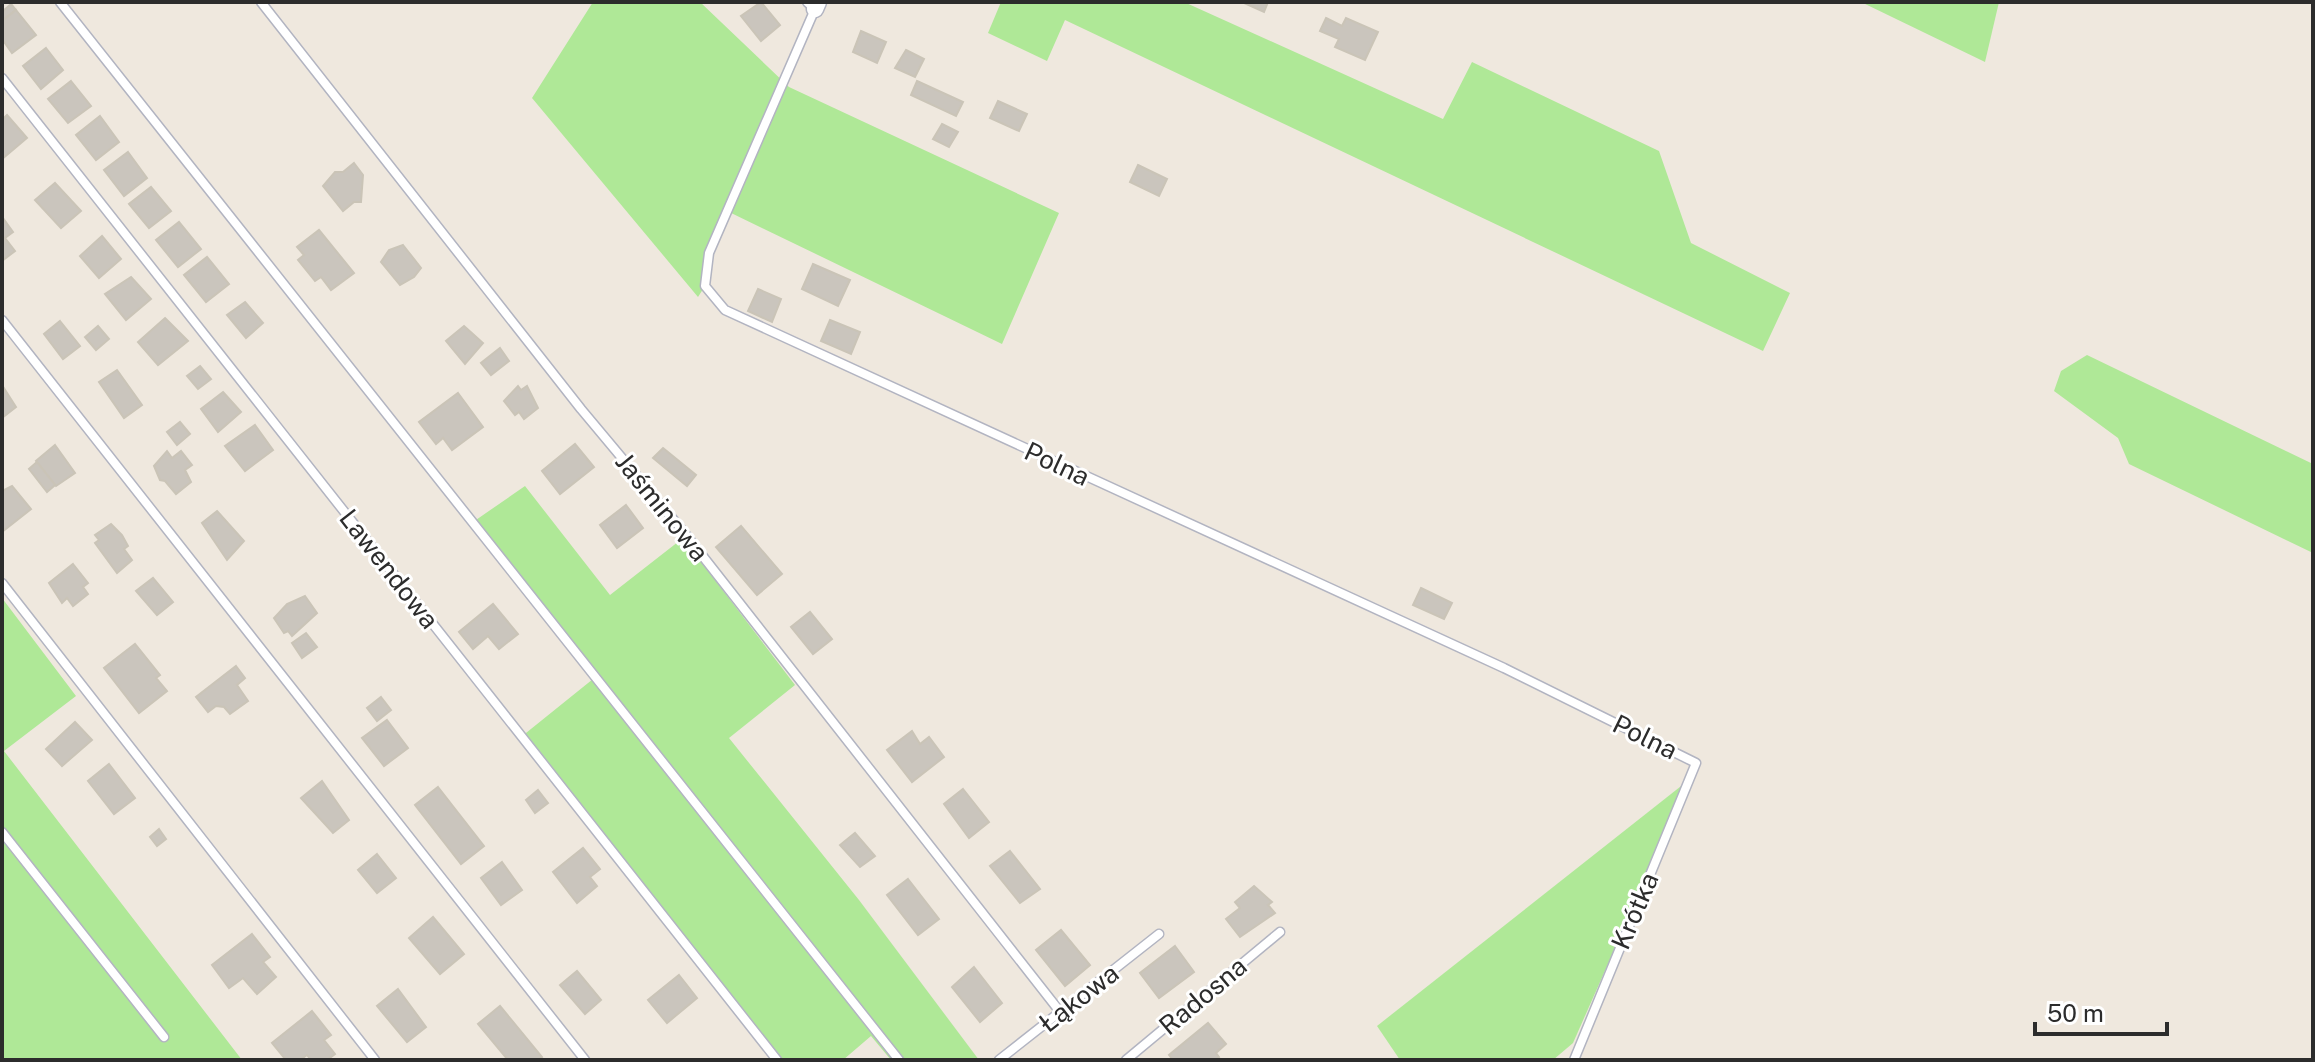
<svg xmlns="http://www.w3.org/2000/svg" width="2315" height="1062" viewBox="0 0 2315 1062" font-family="'Public Sans',sans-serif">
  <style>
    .green { fill: #afe897 }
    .building { fill: #cac5bd; stroke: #cac4b7; stroke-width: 2 }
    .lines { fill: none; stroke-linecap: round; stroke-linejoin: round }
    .lane-casing { stroke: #b2b4c1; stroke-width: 11 }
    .street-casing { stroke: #b2b4c1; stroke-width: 19 }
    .lane { stroke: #fff; stroke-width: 8 }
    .street { stroke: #fff; stroke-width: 16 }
    .labels { text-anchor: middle; stroke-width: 6; stroke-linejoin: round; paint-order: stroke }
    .street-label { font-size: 26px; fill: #2c2c2c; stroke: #fff }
  </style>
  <rect width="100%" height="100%" fill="#efe8de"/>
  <g class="green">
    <polygon points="593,2 700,2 789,87 1059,213 1002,344 727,211 709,252 705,286 698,297 532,98"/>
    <polygon points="1001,2 1184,2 1443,119 1472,62 1659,151 1691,243 1790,293 1763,351 1065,20 1047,61 988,33"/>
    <polygon points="1861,2 1999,2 1985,62"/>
    <polygon points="2087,355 2313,464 2313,553 2129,464 2118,438 2054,391 2061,371"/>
    <polygon points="525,486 610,595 683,538 795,685 729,738 859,900 979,1060 891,1060 871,1036 843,1060 783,1060 521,737 598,675 473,522"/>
    <polygon points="2,598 76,696 4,751 242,1060 2,1060"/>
    <polygon points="1690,779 1573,1043 1553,1060 1400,1060 1377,1026"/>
  </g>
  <g class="building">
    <polygon points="761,2 780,25 761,41 741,16"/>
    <polygon points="1242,2 1268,2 1264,12"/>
    <polygon points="11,4 16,10 2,21 2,12"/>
    <polygon points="16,10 36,35 12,53 2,39 2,21"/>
    <polygon points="1326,18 1342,26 1346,18 1378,32 1365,60 1335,47 1339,39 1320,31"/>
    <polygon points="861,31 886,42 877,63 853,52"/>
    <polygon points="46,48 63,70 41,89 23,66"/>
    <polygon points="906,50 924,59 915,77 895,68"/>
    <polygon points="71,81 91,106 68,123 48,99"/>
    <polygon points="917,81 963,102 956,116 911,95"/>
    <polygon points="998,101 1027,114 1019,131 990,118"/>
    <polygon points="7,115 27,138 2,159 2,120"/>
    <polygon points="100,116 119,142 96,160 76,135"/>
    <polygon points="942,124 958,132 949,147 933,139"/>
    <polygon points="128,152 147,178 124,196 104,170"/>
    <polygon points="354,163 363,175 361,202 354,202 343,211 323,186 335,172 343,172"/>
    <polygon points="1138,165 1167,179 1159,196 1130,182"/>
    <polygon points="55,183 81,211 61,228 35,200"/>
    <polygon points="151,187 171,211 149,228 129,204"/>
    <polygon points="3,218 13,232 5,238 15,251 2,261"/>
    <polygon points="179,222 201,249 178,267 156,240"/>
    <polygon points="319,230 354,273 331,290 321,277 315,281 298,260 304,255 297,247"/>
    <polygon points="102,236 121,259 99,278 80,256"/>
    <polygon points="403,245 421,268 414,277 400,285 381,262 389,250"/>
    <polygon points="207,257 229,284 206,302 184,275"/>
    <polygon points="813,264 850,280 838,306 802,289"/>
    <polygon points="131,277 151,299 126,320 105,294"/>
    <polygon points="758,289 781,299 772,322 748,311"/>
    <polygon points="245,302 263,323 246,338 227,315"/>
    <polygon points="165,318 188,341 158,365 138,342"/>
    <polygon points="830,320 860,332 851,354 821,341"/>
    <polygon points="60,321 80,346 63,359 44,334"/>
    <polygon points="98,326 109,339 96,350 85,337"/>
    <polygon points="464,326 483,343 465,364 446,341"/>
    <polygon points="500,348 509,361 491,375 481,363"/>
    <polygon points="200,366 211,379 198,389 187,376"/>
    <polygon points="117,370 142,405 124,418 99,382"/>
    <polygon points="2,385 16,407 2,418"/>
    <polygon points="518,386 521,390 527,386 538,408 524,419 519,412 515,415 504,401"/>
    <polygon points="223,392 241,412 218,432 201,409"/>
    <polygon points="458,393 483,427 452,450 443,438 436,444 419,422"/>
    <polygon points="180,422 190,434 177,445 167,432"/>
    <polygon points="255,425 273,450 245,471 225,446"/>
    <polygon points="575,444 594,467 560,494 542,471"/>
    <polygon points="55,445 75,473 56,486 36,461"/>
    <polygon points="663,448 696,475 687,486 653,458"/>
    <polygon points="167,451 172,458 181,451 192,465 185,470 191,482 176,494 165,481 160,480 154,466"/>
    <polygon points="37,462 55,485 47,492 29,469"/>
    <polygon points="12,486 31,509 2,532 2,491"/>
    <polygon points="626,505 643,528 617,548 600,525"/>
    <polygon points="217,511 244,541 227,560 202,523"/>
    <polygon points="111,524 122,535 128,546 124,549 132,560 117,573 95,543 99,540 95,535"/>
    <polygon points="741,526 782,574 757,595 716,547"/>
    <polygon points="73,564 88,583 83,587 88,594 73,606 67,598 62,603 49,583"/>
    <polygon points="153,578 173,602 157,615 136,591"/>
    <polygon points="1421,588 1452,603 1444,619 1413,605"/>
    <polygon points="305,596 317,613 292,636 288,631 284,633 274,618 287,604"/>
    <polygon points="493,604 518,634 499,649 488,636 473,649 459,632"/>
    <polygon points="810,612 832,639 813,654 791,627"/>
    <polygon points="306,633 317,647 302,658 292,643"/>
    <polygon points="135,644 160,675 156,678 167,691 139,713 104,668"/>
    <polygon points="236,666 245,678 237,685 248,701 230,714 224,707 216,706 208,712 196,697"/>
    <polygon points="381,697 391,710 377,721 367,708"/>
    <polygon points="387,720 408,748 384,766 362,738"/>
    <polygon points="75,722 92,740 62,766 46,749"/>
    <polygon points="912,731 920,744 929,737 944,757 912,782 887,750"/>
    <polygon points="109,764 135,798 114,814 88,781"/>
    <polygon points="322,781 349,820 333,833 301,798"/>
    <polygon points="438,787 484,846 461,864 415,805"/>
    <polygon points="963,789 989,822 969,838 944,804"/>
    <polygon points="538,790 548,803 535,813 526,800"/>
    <polygon points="159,829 166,839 157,846 150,837"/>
    <polygon points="855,833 875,856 860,867 840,845"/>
    <polygon points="583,848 600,869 590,877 597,886 577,903 553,872"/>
    <polygon points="1010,851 1040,889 1020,903 990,866"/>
    <polygon points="377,854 396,878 377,893 358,870"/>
    <polygon points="502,862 522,890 501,905 481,878"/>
    <polygon points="908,879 939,919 918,935 887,895"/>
    <polygon points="1254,886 1272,902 1268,905 1275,913 1240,937 1226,919 1240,908 1235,902"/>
    <polygon points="433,917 464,954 440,974 409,938"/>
    <polygon points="1061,930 1090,965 1065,986 1036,950"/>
    <polygon points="252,934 270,957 263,962 276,977 257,994 243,978 229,988 212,965"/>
    <polygon points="1175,946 1194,972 1159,998 1140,973"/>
    <polygon points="974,967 1002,1003 980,1022 952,987"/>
    <polygon points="577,971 601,1000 585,1014 560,985"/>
    <polygon points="679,975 697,998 667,1023 648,1000"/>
    <polygon points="398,989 426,1027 407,1042 377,1006"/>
    <polygon points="500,1006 542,1057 538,1060 508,1060 478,1024"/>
    <polygon points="312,1011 331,1035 324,1040 335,1054 327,1060 311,1060 307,1055 300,1060 286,1060 272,1043"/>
    <polygon points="1208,1023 1226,1044 1216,1053 1219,1057 1215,1060 1173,1060 1169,1055"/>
  </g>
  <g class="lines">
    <defs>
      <g id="lane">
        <polyline points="60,2 899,1060"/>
        <polyline points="261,2 581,409 683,531 1061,1013"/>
        <polyline points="807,2 815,9 709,253 705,286 725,310 1504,668 1696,763 1574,1060"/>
        <polyline points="2,78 777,1060"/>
        <polyline points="2,320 585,1060"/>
        <polyline points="2,583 375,1060"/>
        <polyline points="2,832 164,1037"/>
        <polyline points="999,1060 1159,934"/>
        <polyline points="1126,1060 1280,932"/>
      </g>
      <polyline id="street" points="815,9 818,2"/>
    </defs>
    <use href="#lane" class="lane-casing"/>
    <use href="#street" class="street-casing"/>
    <use href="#lane" class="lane"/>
    <use href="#street" class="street"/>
  </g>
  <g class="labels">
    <g class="street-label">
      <text transform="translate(1057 464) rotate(25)" y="9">Polna</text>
      <text transform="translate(662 507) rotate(51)" y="9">Jaśminowa</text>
      <text transform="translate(389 569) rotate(52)" y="9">Lawendowa</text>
      <text transform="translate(1645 737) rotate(26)" y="9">Polna</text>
      <text transform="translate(1635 911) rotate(-67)" y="9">Krótka</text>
      <text transform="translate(1203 996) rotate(-40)" y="9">Radosna</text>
      <text transform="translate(1079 998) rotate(-38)" y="9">Łąkowa</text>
    </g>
  </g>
  <rect width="2315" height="1062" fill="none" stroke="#2c2c2c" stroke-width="8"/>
  <path d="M2035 1022v12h132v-12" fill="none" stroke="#2c2c2c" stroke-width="4"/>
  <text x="2047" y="1022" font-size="24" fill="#2c2c2c" stroke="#ffffff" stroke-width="6" paint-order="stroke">50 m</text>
</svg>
